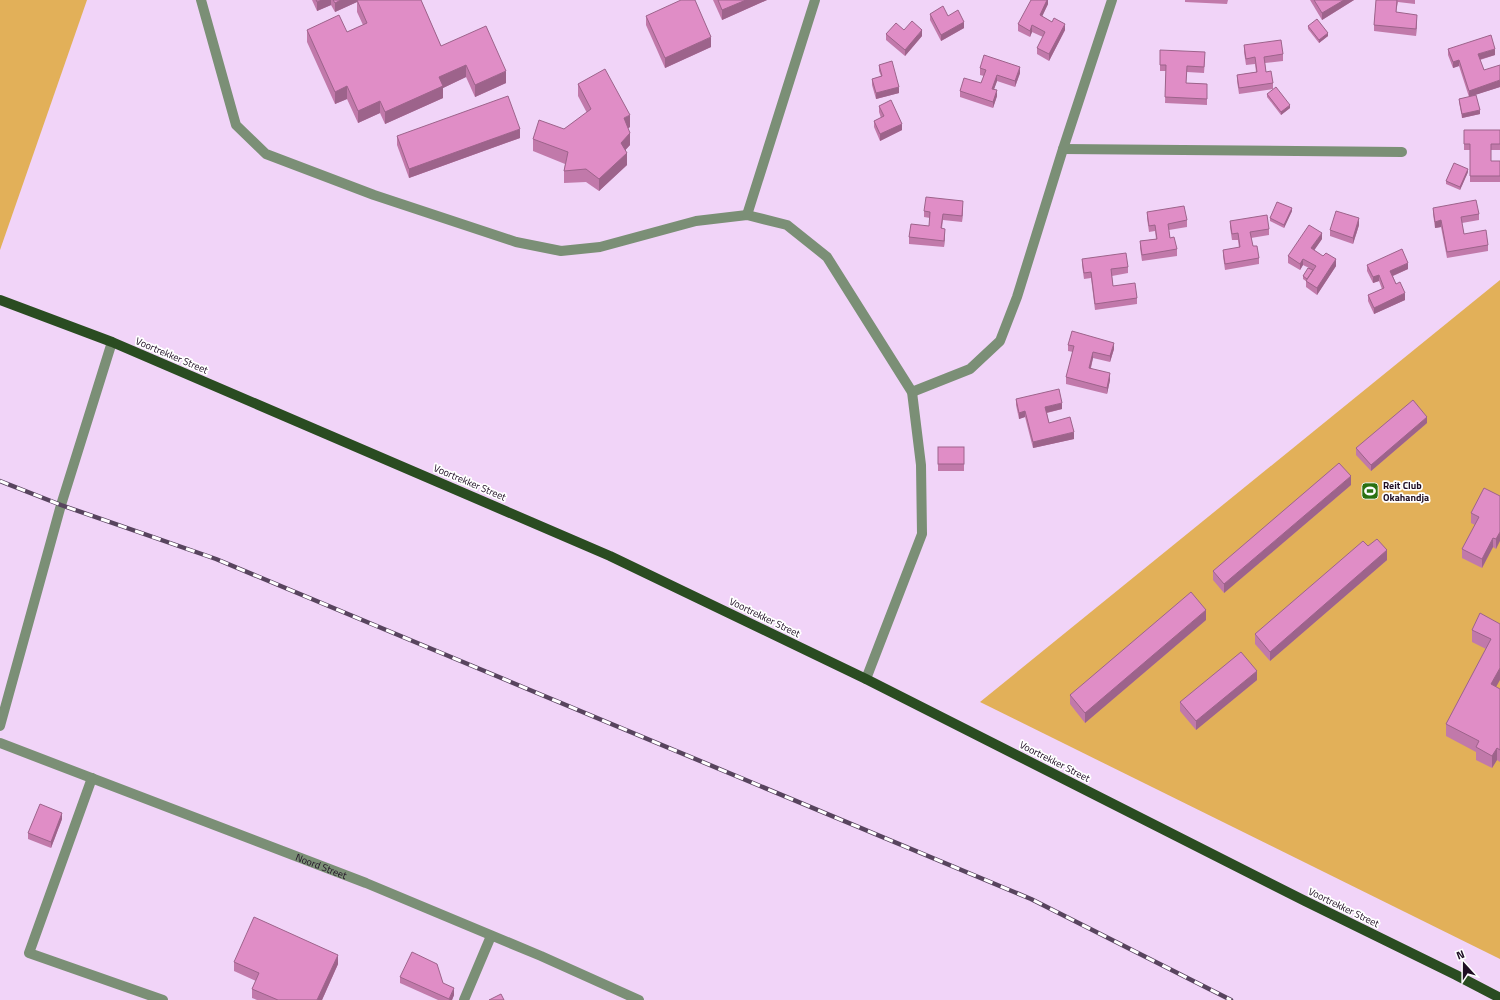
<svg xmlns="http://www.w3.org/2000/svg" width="1500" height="1000" viewBox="0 0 1500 1000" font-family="'Titillium Web',sans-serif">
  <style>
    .green { fill: #e2b059 }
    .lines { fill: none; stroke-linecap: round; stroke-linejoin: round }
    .minor { stroke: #7b8f76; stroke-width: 10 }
    .major { stroke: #2a4c21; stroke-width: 10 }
    .rail-casing { stroke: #58445e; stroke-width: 4.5 }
    .rail { stroke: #fff; stroke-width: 3; stroke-dasharray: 9; stroke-linecap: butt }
    .wall { fill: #c179aa }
    .shaded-wall { fill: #9d638b }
    .building { fill: #e08dc6; stroke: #9d638b }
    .labels { text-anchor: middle; stroke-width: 3.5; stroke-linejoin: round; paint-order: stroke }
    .street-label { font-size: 10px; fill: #1f0e24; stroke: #fff }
    .poi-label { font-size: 10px; font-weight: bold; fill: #1f0e24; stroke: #fff; text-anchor: start }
  </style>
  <rect width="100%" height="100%" fill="#f1d4f8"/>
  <g class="green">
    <polygon points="0,0 87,0 0,250"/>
    <polygon points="1500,280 1500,959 980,702"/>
  </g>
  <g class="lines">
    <g class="minor">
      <polyline points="201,0 236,125 266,154 374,195 516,242 561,251 600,247 696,221 747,215 787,225 827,257 912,392 921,465 922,534 866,679"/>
      <polyline points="1063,149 1402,152"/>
      <polyline points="747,215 815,0"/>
      <polyline points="912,392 970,369 1000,341 1017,297 1063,149 1112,0"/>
      <polyline points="0,726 61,505 112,342"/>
      <path id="s1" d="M0,743L366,883L541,956L639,1000"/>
      <polyline points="92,778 29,953 163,1000"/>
      <polyline points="464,1000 491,936"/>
    </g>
    <polyline class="major" points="0,300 112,342 610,556 866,679 1305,901 1456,975 1500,998"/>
    <defs>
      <polyline id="rail" points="0,481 61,505 216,559 1031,899 1231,1000"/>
    </defs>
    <use href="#rail" class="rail-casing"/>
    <use href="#rail" class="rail"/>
  </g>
  <g class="wall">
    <polygon points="312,0 421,0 441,46 506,83 475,97 466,77 443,88 443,98 385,124 380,113 358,123 347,99 335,104 307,42 307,30 347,32 363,25 357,12 357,2 335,12 331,5 317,11"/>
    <polygon points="713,0 767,0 722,20"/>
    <polygon points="1048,0 1048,4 1042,16 1065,30 1049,61 1037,54 1037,48 1043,37 1032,32 1030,37 1018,31 1018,24"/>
    <polygon points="1185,0 1228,0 1227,4 1185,2"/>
    <polygon points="1310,0 1354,0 1322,20"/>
    <polygon points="1376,0 1415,0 1415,4 1398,2 1396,12 1417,21 1416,36 1374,31 1374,25"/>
    <polygon points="930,14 948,16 964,28 941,41 930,20"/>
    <polygon points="646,16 711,47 665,68 646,25"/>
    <polygon points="1308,26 1328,36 1319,43 1308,29"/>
    <polygon points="904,30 922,36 905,56 886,40 886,34"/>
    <polygon points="1244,45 1283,54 1283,61 1265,63 1266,72 1273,83 1273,89 1239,94 1237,81 1237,75 1256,72 1255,64 1246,65 1244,52"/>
    <polygon points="1448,49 1495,55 1480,60 1484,70 1500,87 1471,96 1480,114 1462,118 1459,102 1459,99 1469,97 1459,66 1453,68 1448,55"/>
    <polygon points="1160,50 1205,59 1204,73 1187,72 1186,83 1207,84 1207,105 1165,103 1166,71 1160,71"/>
    <polygon points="879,65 899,93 876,99 872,85 872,79 881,76 879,71"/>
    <polygon points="980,68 1020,73 1015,87 997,81 994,89 997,96 993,108 960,97 960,91 981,83 984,76 980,75"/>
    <polygon points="578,84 630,127 628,128 630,145 625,150 627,165 599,191 586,182 564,183 564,171 565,164 533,151 533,139 564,129 587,113 578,96"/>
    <polygon points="1267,94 1290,108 1281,115 1267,97"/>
    <polygon points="879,106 902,130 880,141 874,127 874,121 881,118 879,112"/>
    <polygon points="1464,130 1500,130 1500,150 1491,150 1491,161 1500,161 1500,182 1470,182 1470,150 1464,150"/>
    <polygon points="397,136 520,138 409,178 397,145"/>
    <polygon points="1468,172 1460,190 1446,184 1446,181"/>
    <polygon points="963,208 962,222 943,220 942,228 945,235 944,247 909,244 909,237 929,226 930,218 924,217 924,211"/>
    <polygon points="1433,208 1479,214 1479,220 1462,223 1464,234 1488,245 1488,251 1447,258 1441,227 1435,228 1433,214"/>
    <polygon points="1292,211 1284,228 1270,221 1270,218"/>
    <polygon points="1147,212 1187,220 1187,227 1169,230 1170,238 1177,249 1177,256 1142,261 1140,248 1140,241 1156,239 1155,231 1149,232 1147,218"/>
    <polygon points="1230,221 1269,229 1269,235 1251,238 1253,246 1259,258 1259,264 1225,270 1223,256 1223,250 1239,248 1238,240 1232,240 1230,227"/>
    <polygon points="1359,225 1353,244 1330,236 1330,230"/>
    <polygon points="1322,239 1314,250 1336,266 1317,295 1306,287 1306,281 1303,279 1303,276 1309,268 1303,265 1300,270 1288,263 1288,256"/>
    <polygon points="1082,259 1128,267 1128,273 1112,276 1113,286 1137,298 1137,304 1095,310 1091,278 1084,279 1082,265"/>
    <polygon points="1367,265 1408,269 1393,276 1396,284 1405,300 1374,314 1368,301 1368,295 1382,289 1379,281 1373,283 1367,271"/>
    <polygon points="1068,345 1114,349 1110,362 1093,358 1091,368 1110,380 1107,394 1066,384 1066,377 1073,352 1068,351"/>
    <polygon points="1016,399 1062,409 1047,413 1049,423 1074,439 1033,448 1025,417 1019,419 1016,405"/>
    <polygon points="1427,423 1371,471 1356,455 1356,448"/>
    <rect x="938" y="447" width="26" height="24"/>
    <polygon points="1351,485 1224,593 1213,580 1213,571"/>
    <polygon points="1500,496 1496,549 1493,547 1482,568 1462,558 1462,549 1475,525 1471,523 1471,513"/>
    <polygon points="1368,546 1387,560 1270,661 1255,644 1255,634"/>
    <polygon points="1206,620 1085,723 1070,704 1070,695"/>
    <polygon points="1500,624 1496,687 1500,689 1500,762 1497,760 1492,768 1476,760 1476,752 1446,736 1446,724 1486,649 1472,642 1472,630"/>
    <polygon points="1257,680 1196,730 1180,711 1180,702"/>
    <polygon points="62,819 51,848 28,839 28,833"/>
    <polygon points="234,962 338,964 322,1000 257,1000 252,998 252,989 256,981 234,971"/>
    <polygon points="400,977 443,983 454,995 452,1000 438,1000 400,983"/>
  </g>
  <g class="shaded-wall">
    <polygon points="322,0 331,0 331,5 317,11 317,2"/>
    <polygon points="341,0 357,0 357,2 335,12 335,3"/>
    <polygon points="746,0 767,0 722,20 722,10"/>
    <polygon points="1047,0 1048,0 1048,4 1040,21 1040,15"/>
    <polygon points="1344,0 1354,0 1322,20 1322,13"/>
    <polygon points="1417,15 1417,21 1416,36 1416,29"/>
    <polygon points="964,22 964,28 941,41 941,35"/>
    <polygon points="1065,24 1065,30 1049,61 1049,54"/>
    <polygon points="1032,25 1032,32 1030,37 1030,31"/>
    <polygon points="922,30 922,36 905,56 905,50"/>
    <polygon points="1328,33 1328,36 1319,43 1319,40"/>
    <polygon points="711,37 711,47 665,68 665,58"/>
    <polygon points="1495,49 1495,55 1478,60 1478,54"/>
    <polygon points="1459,60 1459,66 1453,68 1453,62"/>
    <polygon points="466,65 466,77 443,88 443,98 385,124 385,112 439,77"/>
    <polygon points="1020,67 1020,73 1015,87 1015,81"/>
    <polygon points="506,71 506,83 475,97 475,85"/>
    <polygon points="997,75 997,81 992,95 992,89"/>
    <polygon points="1500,80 1500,87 1469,97 1469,91"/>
    <polygon points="347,86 347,99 335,104 335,92"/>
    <polygon points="899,87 899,93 876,99 876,93"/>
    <polygon points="997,90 997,96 993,108 993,102"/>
    <polygon points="380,101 380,113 358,123 358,111"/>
    <polygon points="1290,105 1290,108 1281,115 1281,112"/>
    <polygon points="1480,110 1480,114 1462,118 1462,114"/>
    <polygon points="630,115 630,127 624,131 624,118"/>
    <polygon points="902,124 902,130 880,141 880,134"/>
    <polygon points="520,129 520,138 409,178 409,169"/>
    <polygon points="630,133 630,145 621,155 621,143"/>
    <polygon points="627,153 627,165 599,191 599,179"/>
    <polygon points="1468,169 1468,172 1460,190 1460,187"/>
    <polygon points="963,201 963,208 962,222 962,216"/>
    <polygon points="1292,208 1292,211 1284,228 1284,225"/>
    <polygon points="1359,218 1359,225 1353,244 1353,238"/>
    <polygon points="1441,220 1441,227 1435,228 1435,222"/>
    <polygon points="945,229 945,235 944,247 944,241"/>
    <polygon points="1322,233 1322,239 1311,255 1311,248"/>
    <polygon points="1303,259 1303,265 1300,270 1300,264"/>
    <polygon points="1336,259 1336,266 1317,295 1317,288"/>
    <polygon points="1408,263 1408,269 1390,277 1390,271"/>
    <polygon points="1379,275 1379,281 1373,283 1373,277"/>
    <polygon points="1405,293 1405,300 1374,314 1374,308"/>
    <polygon points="1114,343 1114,349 1110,362 1110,356"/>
    <polygon points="1093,352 1093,358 1089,374 1089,368"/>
    <polygon points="1110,373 1110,380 1107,394 1107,388"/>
    <polygon points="1062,403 1062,409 1045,413 1045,407"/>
    <polygon points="1025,411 1025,417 1019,419 1019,413"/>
    <polygon points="1427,417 1427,423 1371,471 1371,465"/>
    <polygon points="1074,432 1074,439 1033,448 1033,442"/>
    <polygon points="1351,476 1351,485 1224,593 1224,584"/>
    <polygon points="1500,532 1500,541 1496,549 1496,539"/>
    <polygon points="1493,538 1493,547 1482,568 1482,559"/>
    <polygon points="1387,550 1387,560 1270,661 1270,652"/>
    <polygon points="1206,610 1206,620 1085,723 1085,713"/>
    <polygon points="1500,668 1500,680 1491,696 1491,684"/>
    <polygon points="1257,671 1257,680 1196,730 1196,721"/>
    <polygon points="1497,748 1497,760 1492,768 1492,756"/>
    <polygon points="62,813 62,819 51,848 51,842"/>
    <polygon points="338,955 338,964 322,1000 317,1000"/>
    <polygon points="454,988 454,995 452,1000 449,1000"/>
  </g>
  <g class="building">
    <polygon points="316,0 322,0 317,2"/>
    <polygon points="333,0 341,0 335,3"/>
    <polygon points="357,0 421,0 441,46 486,26 506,71 475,85 466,65 439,77 443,86 385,112 380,101 358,111 347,86 335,92 307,30 339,15 347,32 367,23"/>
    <polygon points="681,0 695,0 711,37 665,58 646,16"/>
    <polygon points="718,0 746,0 722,10"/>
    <polygon points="1031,0 1047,0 1040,15 1052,22 1054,18 1065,24 1049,54 1037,48 1045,32 1032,25 1030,31 1018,24"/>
    <polygon points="1314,0 1344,0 1322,13"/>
    <polygon points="1376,0 1397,0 1396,12 1417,15 1416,29 1374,25"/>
    <polygon points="943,6 948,16 958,10 964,22 941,35 930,14"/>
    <polygon points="1317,19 1328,33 1319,40 1308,26"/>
    <polygon points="912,21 922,30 905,50 886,34 896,23 904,30"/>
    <polygon points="1491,35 1495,49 1478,54 1484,70 1500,65 1500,80 1469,91 1459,60 1453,62 1448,49"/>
    <polygon points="1281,40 1283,54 1264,57 1266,72 1271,71 1273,83 1239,88 1237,75 1257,72 1255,57 1246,59 1244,45"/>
    <polygon points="1160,50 1205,52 1204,67 1187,66 1186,83 1207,84 1207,99 1165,97 1166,65 1160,65"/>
    <polygon points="984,55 1020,67 1015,81 997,75 992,89 997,90 993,102 960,91 964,78 981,83 986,70 980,68"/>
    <polygon points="892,61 899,87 876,93 872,79 882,76 879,65"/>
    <polygon points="605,69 630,115 624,118 630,133 621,143 627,153 599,179 586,169 564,171 568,152 533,139 539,120 564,129 591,109 578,84"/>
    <polygon points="1276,87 1290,105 1281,112 1267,94"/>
    <polygon points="1476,95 1480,110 1462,114 1459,99"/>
    <polygon points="508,96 520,129 409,169 397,136"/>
    <polygon points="891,100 902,124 880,134 874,121 884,116 879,106"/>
    <polygon points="1464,130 1500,130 1500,144 1491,144 1491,161 1500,161 1500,176 1470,176 1470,144 1464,144"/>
    <polygon points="1454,163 1468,169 1460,187 1446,181"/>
    <polygon points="926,197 963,201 962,216 943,214 941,228 945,229 944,241 909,237 911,224 929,226 930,212 924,211"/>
    <polygon points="1476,200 1479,214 1461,217 1464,234 1486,230 1488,245 1447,252 1441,220 1435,222 1433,208"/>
    <polygon points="1277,202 1292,208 1284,225 1270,218"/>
    <polygon points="1184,206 1187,220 1168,224 1170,238 1174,237 1177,249 1142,255 1140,241 1157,239 1155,225 1149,226 1147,212"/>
    <polygon points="1336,211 1359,218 1353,238 1330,230"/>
    <polygon points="1267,215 1269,229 1250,232 1253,246 1257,246 1259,258 1225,264 1223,250 1240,247 1238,233 1232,234 1230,221"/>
    <polygon points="1309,225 1322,233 1311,248 1323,256 1326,253 1336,259 1317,288 1306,281 1316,266 1303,259 1300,264 1288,256"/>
    <polygon points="1402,249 1408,263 1390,271 1396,284 1400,282 1405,293 1374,308 1368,295 1384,288 1379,275 1373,277 1367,265"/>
    <polygon points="1126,253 1128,267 1111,269 1113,286 1135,283 1137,298 1095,304 1091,272 1084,273 1082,259"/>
    <polygon points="1308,268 1313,270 1307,279 1303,276"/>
    <polygon points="1072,331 1114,343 1110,356 1093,352 1089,368 1110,373 1107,388 1066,377 1074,346 1068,345"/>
    <polygon points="1059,389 1062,403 1045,407 1049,423 1070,417 1074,432 1033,442 1025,411 1019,413 1016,399"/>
    <polygon points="1413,400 1427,417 1371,465 1356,448"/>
    <rect x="938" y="447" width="26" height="17"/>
    <polygon points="1339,463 1351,476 1224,584 1213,571"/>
    <polygon points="1484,488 1500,496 1500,532 1496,539 1493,538 1482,559 1462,549 1479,517 1471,513"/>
    <polygon points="1377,539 1387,550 1270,652 1255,634 1363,541 1368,546"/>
    <polygon points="1191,592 1206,610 1085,713 1070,695"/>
    <polygon points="1480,613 1500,624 1500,668 1491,684 1500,689 1500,750 1497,748 1492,756 1476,747 1479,741 1446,724 1491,639 1472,630"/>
    <polygon points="1241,652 1257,671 1196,721 1180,702"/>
    <polygon points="40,804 62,813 51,842 28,833"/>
    <polygon points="254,917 338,955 317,1000 278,1000 252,989 259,973 234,962"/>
    <polygon points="412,952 437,964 443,983 454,988 449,999 400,977"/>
    <polygon points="501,994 504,1000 489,1000"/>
  </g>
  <defs>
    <symbol id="stadium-square" viewBox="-11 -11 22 22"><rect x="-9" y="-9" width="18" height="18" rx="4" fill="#2a7112" stroke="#fff"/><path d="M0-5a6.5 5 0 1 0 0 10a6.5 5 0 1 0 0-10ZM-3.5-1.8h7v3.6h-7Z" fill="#fff"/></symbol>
  </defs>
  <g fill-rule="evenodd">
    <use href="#stadium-square" x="1360" y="481" width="20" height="20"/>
  </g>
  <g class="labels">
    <g class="street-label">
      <text transform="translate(172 355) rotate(23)" y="4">Voortrekker Street</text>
      <text transform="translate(470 482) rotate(23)" y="4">Voortrekker Street</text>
      <text transform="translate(765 617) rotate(26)" y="4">Voortrekker Street</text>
      <text transform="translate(1055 761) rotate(27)" y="4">Voortrekker Street</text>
      <text dy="4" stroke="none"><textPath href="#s1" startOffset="344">Noord Street</textPath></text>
      <text transform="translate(1344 907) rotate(26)" y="4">Voortrekker Street</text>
    </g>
    <g class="poi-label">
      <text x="1383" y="489">Reit Club<tspan x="1383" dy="12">Okahandja</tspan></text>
    </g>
  </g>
  <g transform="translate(1464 964) rotate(339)" stroke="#ffffff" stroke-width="3" paint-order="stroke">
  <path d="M0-3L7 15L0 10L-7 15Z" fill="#1f0e24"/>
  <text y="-6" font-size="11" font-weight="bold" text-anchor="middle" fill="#1f0e24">N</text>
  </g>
</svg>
